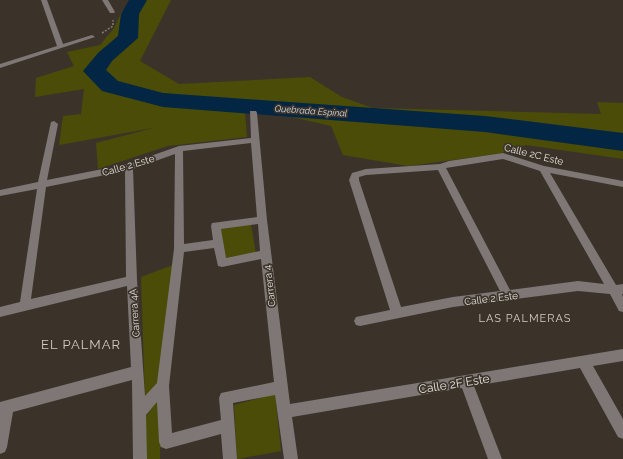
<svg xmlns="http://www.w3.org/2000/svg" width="623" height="459" viewBox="0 0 623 459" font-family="Raleway,sans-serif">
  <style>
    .green { fill: #4a4c08 }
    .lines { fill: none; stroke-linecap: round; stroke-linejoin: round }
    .river { fill: #022644; fill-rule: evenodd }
    .path { stroke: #817a73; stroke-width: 1.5; stroke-dasharray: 2 1.5; stroke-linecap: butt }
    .minor { fill: #7e7776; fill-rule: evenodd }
    .labels { text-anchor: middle; stroke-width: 3.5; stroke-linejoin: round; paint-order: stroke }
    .far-water-label { font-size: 9px; font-style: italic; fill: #cedfef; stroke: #3b332a }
    .street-label { font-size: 10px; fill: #e5e0db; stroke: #3b332a }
    .neighbourhood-label { font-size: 11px; letter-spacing: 1px; fill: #d4cabe; stroke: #3b332a }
    .near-street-label { font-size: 12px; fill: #e5e0db; stroke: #3b332a }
    .near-neighbourhood-label { font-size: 13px; letter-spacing: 1px; fill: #d4cabe; stroke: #3b332a }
  </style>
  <rect width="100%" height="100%" fill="#3b332a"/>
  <g class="green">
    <polygon points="130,0 171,0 140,61 179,84 310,77 342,97 373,108 601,114 597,102 623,103 623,159 526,145 498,154 408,166 343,155 331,126 257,109 245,111 247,137 168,146 98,169 96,143 153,128 59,145 63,116 81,114 84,89 35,97 36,78 74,66 67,52 100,45 114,28 121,13"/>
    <polygon points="251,224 256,254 224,258 221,229"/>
    <polygon points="173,265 158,384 145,400 141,277"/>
    <polygon points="275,394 281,451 237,459 234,405"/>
    <polygon points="159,398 164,444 160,448 160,459 145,459 144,419"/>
  </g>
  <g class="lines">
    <polygon class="river" points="129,0 147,0 139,14 138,38 112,61 106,70 118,81 163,93 485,116 623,133 623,151 485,132 163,107 102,91 83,71 98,53 118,36 121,14"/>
    <polyline class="path" points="102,33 113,26 113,20"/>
    <g class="minor">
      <polygon points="41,0 47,0 63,44 92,35 95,37 0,68 0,64 57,46"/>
      <polygon points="102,0 108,0 115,12 114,13 110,13"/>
      <path d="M250,111H256L257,113L267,220L290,404L623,349V361L593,366L623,419V439L618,437L580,368L474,386L502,459H488L462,388L292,417L298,459H284L275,395L233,403L237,459H223L221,434L166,449L161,447L159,442L157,402L146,415L147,459H133L132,380L13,412L7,447L5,452L0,454V402L131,367L127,286L0,317V307L20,302L37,189L0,196V190L38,182L51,122L54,121L58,124L47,180L128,164L179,146L251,138ZM251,143L257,217L212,223L211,226L213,240L184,244L183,151ZM175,154L174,249L157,383L145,396L137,280L133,169ZM125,171L126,277L31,299L46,187ZM258,224L260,251L226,258L221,229ZM214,248L218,266L222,267L261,259L274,382L221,393L219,398L221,420L172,433L169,386L184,252Z"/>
      <path d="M503,153L544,166L623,181V187L550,173L616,285L623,284V294H622L623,297V312L619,311L610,294L578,291L453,307L360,326L356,325L354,321L356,317L390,310L349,180L352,173L366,169L440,164L449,161ZM503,159L540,171L604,284L578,281L510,290L446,168ZM438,170L500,291L453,297L401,307L359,180V177L366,175Z"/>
    </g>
  </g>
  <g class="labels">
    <g class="far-water-label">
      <text transform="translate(311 111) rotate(4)" y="3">Quebrada Espinal</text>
    </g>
    <g class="street-label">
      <text transform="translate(534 154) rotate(14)" y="4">Calle 2C Este</text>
      <text transform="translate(128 165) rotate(-16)" y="4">Calle 2 Este</text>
      <text transform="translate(269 286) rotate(-97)" y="4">Carrera 4</text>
      <text transform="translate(491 298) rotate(-7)" y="4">Calle 2 Este</text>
      <text transform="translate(134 313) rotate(-94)" y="4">Carrera 4A</text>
    </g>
    <g class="neighbourhood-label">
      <text x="525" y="322">LAS PALMERAS</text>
    </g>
    <g class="near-street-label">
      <text transform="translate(454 384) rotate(-9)" y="4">Calle 2F Este</text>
    </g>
    <g class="near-neighbourhood-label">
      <text x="81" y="349">EL PALMAR</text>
    </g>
  </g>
</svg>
